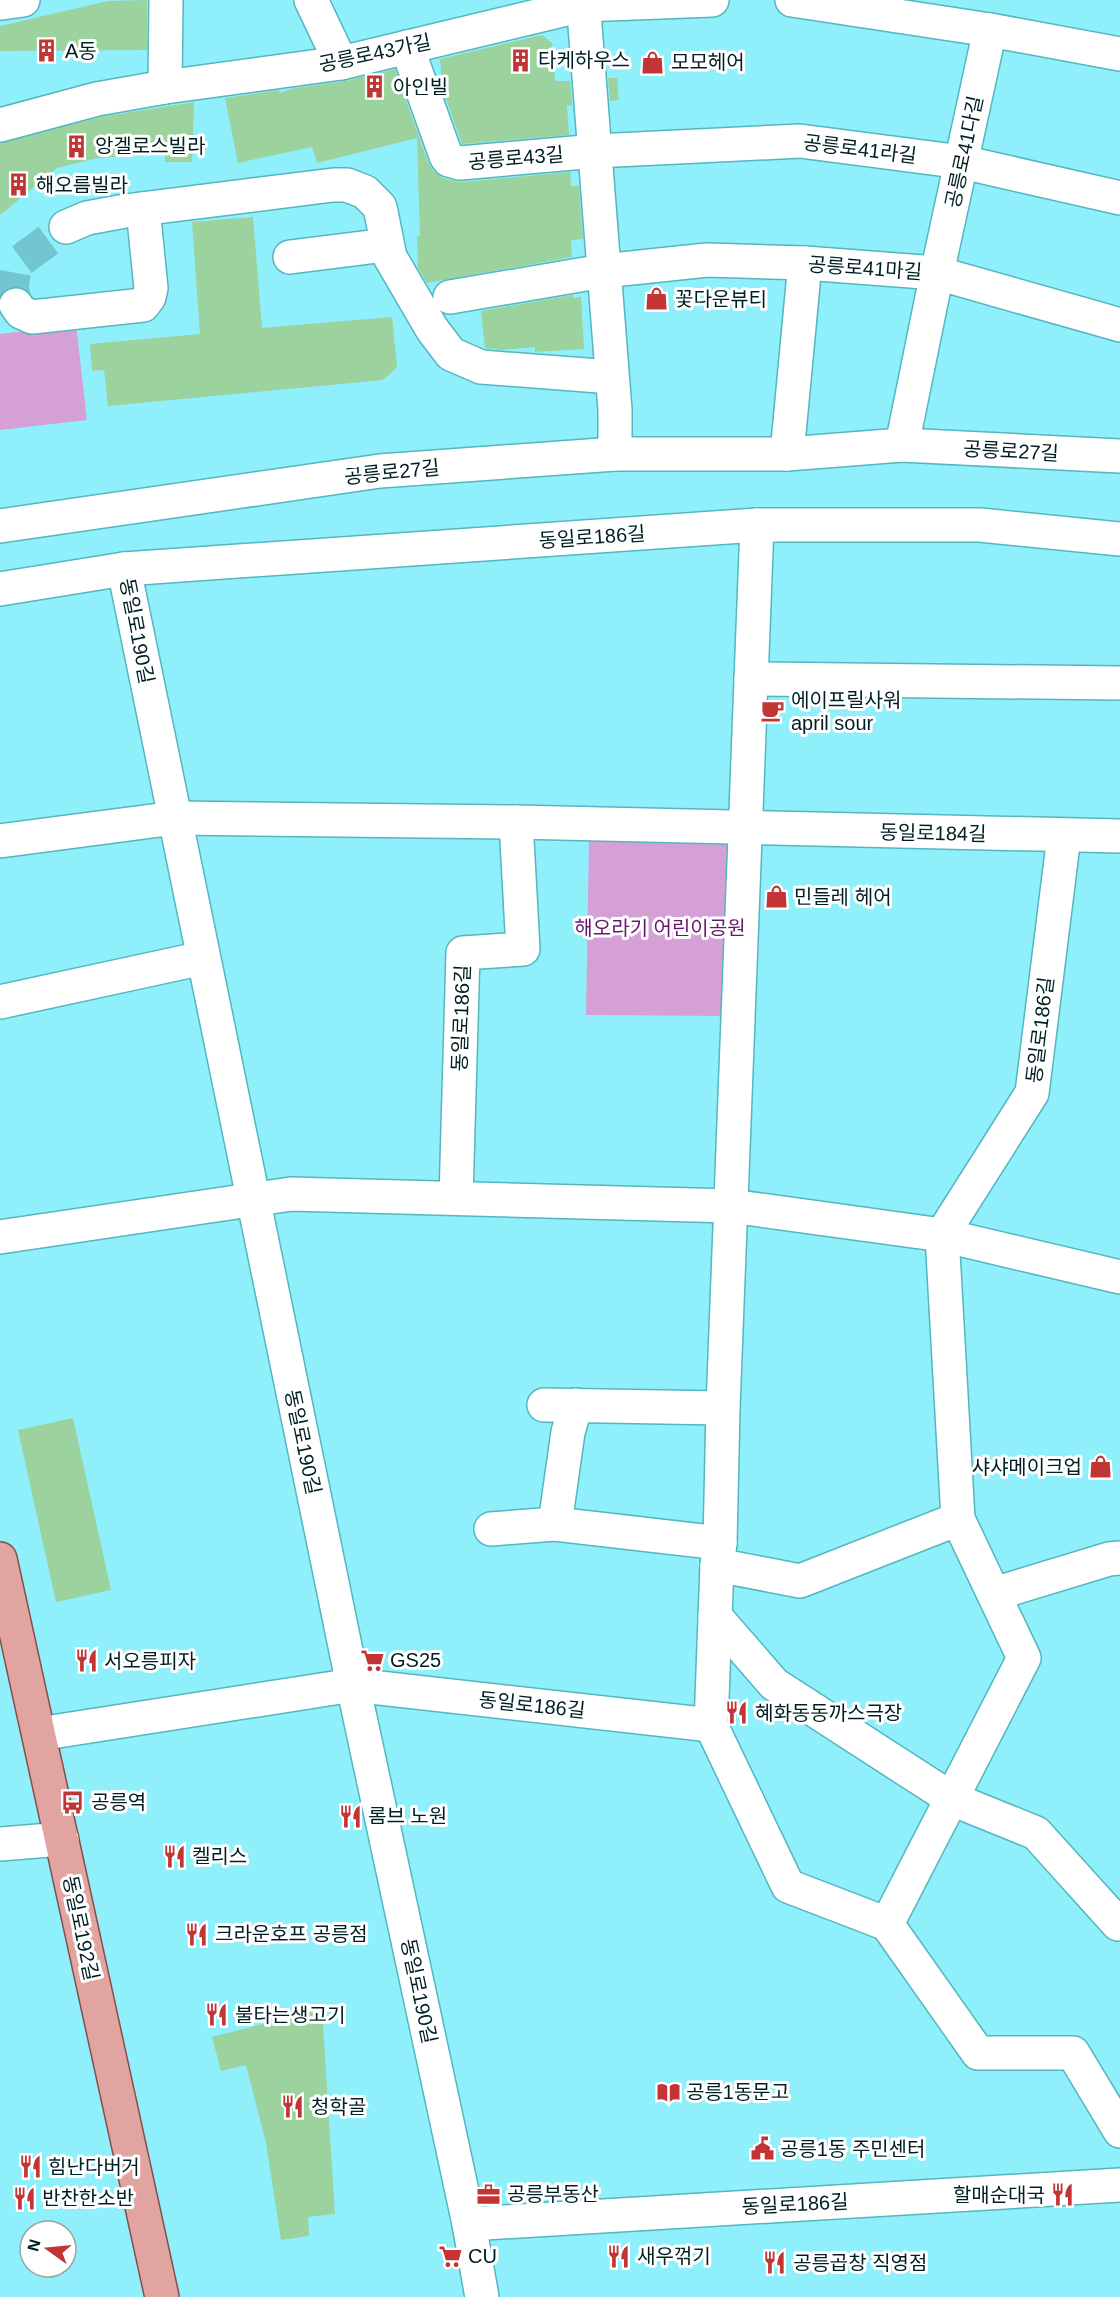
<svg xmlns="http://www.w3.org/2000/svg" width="1120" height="2297" viewBox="0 0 1120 2297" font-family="Arial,'Noto Sans KR',sans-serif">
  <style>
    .green { fill: #d4a0d6 }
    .building { fill: #9bd29d }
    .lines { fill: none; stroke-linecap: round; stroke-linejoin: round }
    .minor-tunnel { stroke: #72c6d1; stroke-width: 33; stroke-dasharray: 33 16; stroke-linecap: butt }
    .minor-casing { stroke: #53b6c1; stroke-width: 36 }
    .major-casing { stroke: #854e4b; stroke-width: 36 }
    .minor { stroke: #fff; stroke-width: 33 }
    .major { stroke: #e1a4a0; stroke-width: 33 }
    .labels { text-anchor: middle; stroke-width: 6; stroke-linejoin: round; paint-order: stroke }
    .poi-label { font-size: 20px; fill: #001f23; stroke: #fff; text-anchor: start }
    .street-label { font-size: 20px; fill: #001f23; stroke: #fff }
    .park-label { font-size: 20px; fill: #68166d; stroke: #fff }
  </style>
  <rect width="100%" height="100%" fill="#8ff0fc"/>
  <g class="green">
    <polygon points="76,325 87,420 0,430 0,334"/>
    <polygon points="589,838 734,841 732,1016 586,1015"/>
  </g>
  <g class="building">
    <polygon points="147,0 147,50 0,51 0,26 108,1"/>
    <polygon points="542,35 552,43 555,81 570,81 572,105 567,106 569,135 462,144 443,91 440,59"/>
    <polygon points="395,69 428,162 434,171 443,178 462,182 570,172 571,186 579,186 583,239 571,240 572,257 427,283 418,268 417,236 420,236 417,138 317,163 312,147 238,163 225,98 279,90 280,93 295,88 345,81"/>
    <polygon points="608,78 617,78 619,100 610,101"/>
    <polygon points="194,102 192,162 165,162 165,154 98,158 57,168 0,215 0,143 101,117"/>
    <polygon points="253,217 262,328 392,317 397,367 383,380 108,406 104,370 92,371 90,344 200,334 192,222"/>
    <polygon points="573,295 573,298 581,297 584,349 535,352 535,347 502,350 485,348 481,311"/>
    <polygon points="73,1418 111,1590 56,1602 18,1430"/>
    <polygon points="322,2009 335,2214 308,2217 309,2236 281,2240 266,2143 246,2065 221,2071 212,2037"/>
  </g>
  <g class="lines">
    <polyline class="minor-tunnel" points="16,305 12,286 16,264 66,227"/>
    <defs>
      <g id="minor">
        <polyline points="311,0 341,63"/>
        <polyline points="583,0 615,410 615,454"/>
        <polyline points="792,0 990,30 1120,54"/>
        <polyline points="2,3 23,0"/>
        <polyline points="407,47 446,156 449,160 460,163 596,151 800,141 962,162 1120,198"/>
        <polyline points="165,87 166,0"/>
        <polyline points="0,125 97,99 165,87 341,63 583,5 712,0"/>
        <polyline points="66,227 87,218 125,211 333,185 347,185 365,192 380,207 390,257 432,329 451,354 481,367 612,377"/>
        <polyline points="290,257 386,245"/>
        <polyline points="450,297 603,271 707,260 805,263 937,273 1120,325"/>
        <polyline points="16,305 21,312 32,317 143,305 149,297 151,288 143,209"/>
        <polyline points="902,445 937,273 990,30"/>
        <polyline points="787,454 805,263"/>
        <polyline points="757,525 723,1408 720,1543 717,1565 711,1725 788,1886 887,1924 1024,1658 958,1519 942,1235 1032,1093 1064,836"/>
        <polyline points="0,526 380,471 615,454 787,454 902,445 1120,456"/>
        <polyline points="124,569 353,1685 469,2224 482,2297"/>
        <polyline points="0,589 124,569 757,525 980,525 1120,539"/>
        <polyline points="751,679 1120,683"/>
        <polyline points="0,841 175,818 516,822 1120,836"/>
        <polyline points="0,1002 203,958"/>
        <polyline points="456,1198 463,953 523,949 516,822"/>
        <polyline points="0,1237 291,1194 731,1206 942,1235 1120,1277"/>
        <polyline points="544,1405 723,1408"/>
        <polyline points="555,1524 568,1432 576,1405"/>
        <polyline points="491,1529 555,1524 720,1543"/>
        <polyline points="717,1565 800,1581 958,1519"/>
        <polyline points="994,1594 1109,1559 1120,1558"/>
        <polyline points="715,1616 774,1684 952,1799 1036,1833 1118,1924 1120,1923"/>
        <polyline points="39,1734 353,1685 711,1725"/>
        <polyline points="0,1844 62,1839"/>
        <polyline points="887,1924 978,2053 1073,2053 1120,2131"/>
        <polyline points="469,2224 1120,2185"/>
      </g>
      <polyline id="major" points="0,1559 162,2297"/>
    </defs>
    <use href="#minor" class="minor-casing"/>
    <use href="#major" class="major-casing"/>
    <use href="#minor" class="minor"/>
    <use href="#major" class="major"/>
  </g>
  <defs>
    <symbol id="building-bare" viewBox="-9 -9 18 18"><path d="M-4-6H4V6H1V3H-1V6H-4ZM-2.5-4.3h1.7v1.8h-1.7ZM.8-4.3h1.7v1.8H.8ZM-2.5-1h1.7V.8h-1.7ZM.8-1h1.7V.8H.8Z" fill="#c33435" stroke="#fff" stroke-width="2.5" paint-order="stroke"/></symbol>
    <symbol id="shop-bare" viewBox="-9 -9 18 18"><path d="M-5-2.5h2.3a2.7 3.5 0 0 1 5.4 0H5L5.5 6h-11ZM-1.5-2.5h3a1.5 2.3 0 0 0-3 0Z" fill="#c33435" stroke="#fff" stroke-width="2.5" paint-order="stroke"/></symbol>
    <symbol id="cafe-bare" viewBox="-9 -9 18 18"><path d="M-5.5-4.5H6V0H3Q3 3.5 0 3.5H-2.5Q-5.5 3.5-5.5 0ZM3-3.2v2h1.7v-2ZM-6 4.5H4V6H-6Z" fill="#c33435" stroke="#fff" stroke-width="2.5" paint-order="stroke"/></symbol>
    <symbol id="supermarket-bare" viewBox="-9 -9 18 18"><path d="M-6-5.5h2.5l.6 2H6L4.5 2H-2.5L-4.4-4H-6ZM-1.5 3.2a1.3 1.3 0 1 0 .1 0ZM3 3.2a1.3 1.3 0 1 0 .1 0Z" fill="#c33435" stroke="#fff" stroke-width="2.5" paint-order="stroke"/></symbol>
    <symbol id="restaurant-bare" viewBox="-9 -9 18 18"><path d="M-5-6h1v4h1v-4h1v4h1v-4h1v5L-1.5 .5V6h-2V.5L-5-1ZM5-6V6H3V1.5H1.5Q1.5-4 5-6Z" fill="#c33435" stroke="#fff" stroke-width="2.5" paint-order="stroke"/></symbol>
    <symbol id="bus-bare" viewBox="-9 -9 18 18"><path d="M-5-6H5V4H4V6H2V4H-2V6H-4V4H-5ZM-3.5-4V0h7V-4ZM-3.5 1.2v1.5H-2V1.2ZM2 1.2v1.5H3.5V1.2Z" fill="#c33435" stroke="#fff" stroke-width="2.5" paint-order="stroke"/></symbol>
    <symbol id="library-bare" viewBox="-9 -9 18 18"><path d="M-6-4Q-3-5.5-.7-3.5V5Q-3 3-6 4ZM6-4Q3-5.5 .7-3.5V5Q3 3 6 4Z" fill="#c33435" stroke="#fff" stroke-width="2.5" paint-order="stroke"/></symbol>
    <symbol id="civic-bare" viewBox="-9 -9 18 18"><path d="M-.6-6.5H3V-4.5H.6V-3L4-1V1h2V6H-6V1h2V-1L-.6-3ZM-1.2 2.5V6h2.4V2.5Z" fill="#c33435" stroke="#fff" stroke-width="2.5" paint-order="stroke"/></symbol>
    <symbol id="office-bare" viewBox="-9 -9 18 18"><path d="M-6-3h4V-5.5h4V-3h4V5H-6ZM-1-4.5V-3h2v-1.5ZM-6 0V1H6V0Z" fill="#c33435" stroke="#fff" stroke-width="2.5" paint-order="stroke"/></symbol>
  </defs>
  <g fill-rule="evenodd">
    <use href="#building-bare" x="30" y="34" width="33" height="33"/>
    <use href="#building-bare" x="504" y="44" width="33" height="33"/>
    <use href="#shop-bare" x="636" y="46" width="33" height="33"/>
    <use href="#building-bare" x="358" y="70" width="33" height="33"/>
    <use href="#building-bare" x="60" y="130" width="33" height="33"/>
    <use href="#building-bare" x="2" y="168" width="33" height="33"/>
    <use href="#shop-bare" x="640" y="282" width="33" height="33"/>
    <use href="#cafe-bare" x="756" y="694" width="33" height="33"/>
    <use href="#shop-bare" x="760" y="880" width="33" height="33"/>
    <use href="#shop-bare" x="1084" y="1450" width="33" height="33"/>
    <use href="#supermarket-bare" x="356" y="1644" width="33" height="33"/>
    <use href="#restaurant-bare" x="70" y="1644" width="33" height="33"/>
    <use href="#restaurant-bare" x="720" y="1696" width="33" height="33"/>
    <use href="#bus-bare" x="56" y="1786" width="33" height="33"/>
    <use href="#restaurant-bare" x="334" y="1800" width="33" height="33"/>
    <use href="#restaurant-bare" x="158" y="1840" width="33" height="33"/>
    <use href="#restaurant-bare" x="180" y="1918" width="33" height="33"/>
    <use href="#restaurant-bare" x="200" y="1998" width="33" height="33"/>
    <use href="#library-bare" x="652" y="2076" width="33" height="33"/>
    <use href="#restaurant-bare" x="276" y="2090" width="33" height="33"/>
    <use href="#civic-bare" x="746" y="2132" width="33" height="33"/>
    <use href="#restaurant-bare" x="14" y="2150" width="33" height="33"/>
    <use href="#office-bare" x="472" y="2178" width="33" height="33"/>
    <use href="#restaurant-bare" x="1046" y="2178" width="33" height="33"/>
    <use href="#restaurant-bare" x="8" y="2182" width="33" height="33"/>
    <use href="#supermarket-bare" x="434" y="2240" width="33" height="33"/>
    <use href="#restaurant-bare" x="602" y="2240" width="33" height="33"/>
    <use href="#restaurant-bare" x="758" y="2246" width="33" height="33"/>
  </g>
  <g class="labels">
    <g class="poi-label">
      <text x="65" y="58">A동</text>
      <text x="538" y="67">타케하우스</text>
      <text x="671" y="69">모모헤어</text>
      <text x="393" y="94">아인빌</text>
      <text x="95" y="153">앙겔로스빌라</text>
      <text x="36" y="192">해오름빌라</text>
      <text x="675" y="306">꽃다운뷰티</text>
      <text x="791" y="707">에이프릴사워<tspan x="791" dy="23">april sour</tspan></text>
      <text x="794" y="904">민들레 헤어</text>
      <text x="1082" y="1474" text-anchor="end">샤샤메이크업</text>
      <text x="390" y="1667">GS25</text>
      <text x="104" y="1668">서오릉피자</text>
      <text x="755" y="1720">혜화동동까스극장</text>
      <text x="91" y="1809">공릉역</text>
      <text x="368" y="1823">롬브 노원</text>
      <text x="192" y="1863">켈리스</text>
      <text x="215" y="1941">크라운호프 공릉점</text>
      <text x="235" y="2022">불타는생고기</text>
      <text x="686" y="2099">공릉1동문고</text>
      <text x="311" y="2114">청학골</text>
      <text x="780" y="2156">공릉1동 주민센터</text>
      <text x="48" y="2174">힘난다버거</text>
      <text x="507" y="2201">공릉부동산</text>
      <text x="1045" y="2202" text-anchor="end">할매순대국</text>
      <text x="42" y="2205">반찬한소반</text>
      <text x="468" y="2263">CU</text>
      <text x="637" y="2263">새우꺾기</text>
      <text x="793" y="2270">공릉곱창 직영점</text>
    </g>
    <g class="street-label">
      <text transform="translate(375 53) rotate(-12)" y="7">공릉로43가길</text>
      <text transform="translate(860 149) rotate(7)" y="7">공릉로41라길</text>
      <text transform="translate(964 152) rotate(-78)" y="7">공릉로41다길</text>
      <text transform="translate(516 158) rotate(-5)" y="7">공릉로43길</text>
      <text transform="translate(865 268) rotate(4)" y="7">공릉로41마길</text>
      <text transform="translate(1011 451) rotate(3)" y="7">공릉로27길</text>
      <text transform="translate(392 472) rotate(-6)" y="7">공릉로27길</text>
      <text transform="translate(592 537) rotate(-4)" y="7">동일로186길</text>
      <text transform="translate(137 631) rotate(79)" y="7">동일로190길</text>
      <text transform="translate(933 833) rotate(1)" y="7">동일로184길</text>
      <text transform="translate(461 1018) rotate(-88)" y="7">동일로186길</text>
      <text transform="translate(1040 1030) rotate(-83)" y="7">동일로186길</text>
      <text transform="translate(303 1442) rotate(78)" y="7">동일로190길</text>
      <text transform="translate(532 1705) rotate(6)" y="7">동일로186길</text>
      <text transform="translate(81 1928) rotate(78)" y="7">동일로192길</text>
      <text transform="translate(419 1991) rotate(78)" y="7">동일로190길</text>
      <text transform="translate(795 2204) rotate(-3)" y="7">동일로186길</text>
    </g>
    <g class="park-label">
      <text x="660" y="935">해오라기 어린이공원</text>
    </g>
  </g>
  <g transform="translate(48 2249) rotate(285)"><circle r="28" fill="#ffffff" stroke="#99a5a7" stroke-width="1.5"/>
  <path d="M0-4.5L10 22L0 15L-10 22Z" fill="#c33435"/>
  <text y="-9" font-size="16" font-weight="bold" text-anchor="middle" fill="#001f23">N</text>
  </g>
</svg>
